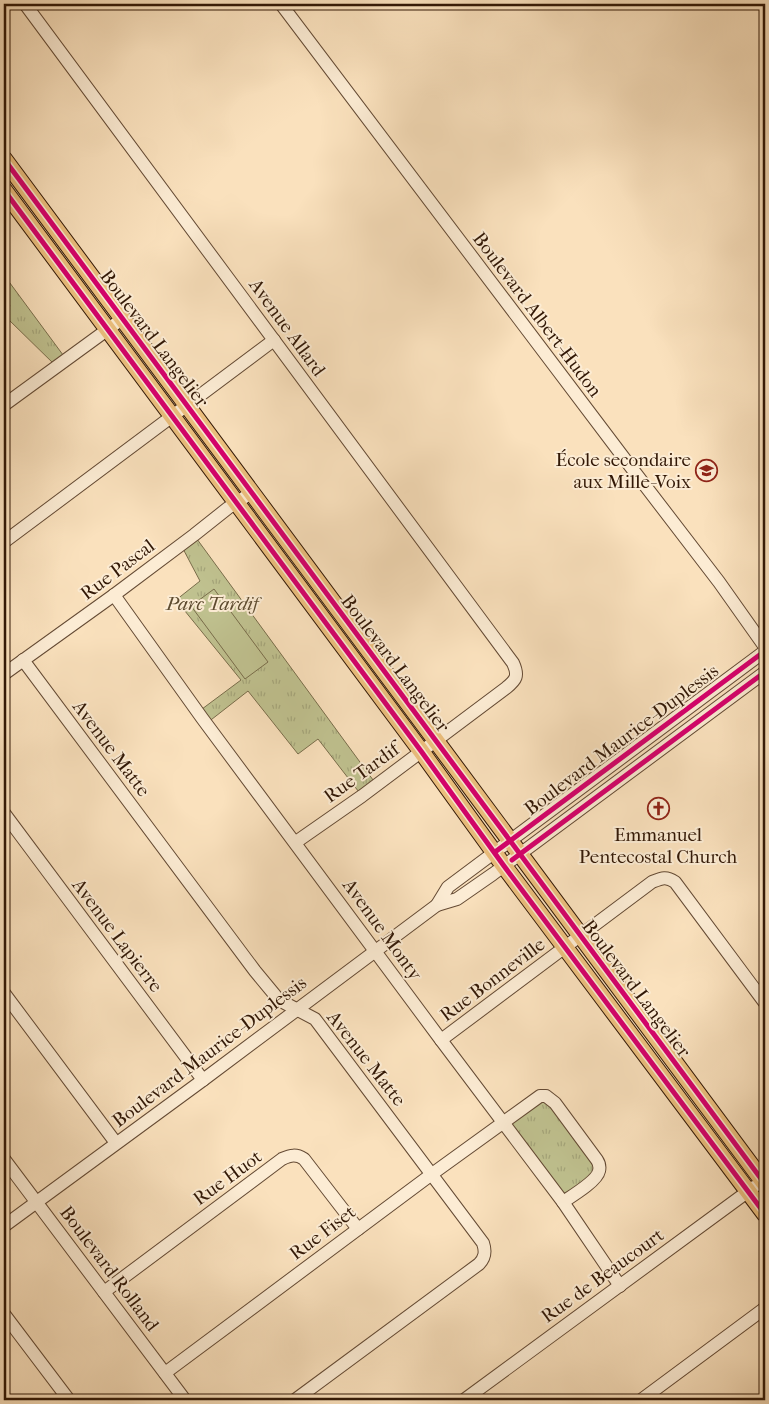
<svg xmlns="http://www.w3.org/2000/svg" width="769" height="1404" viewBox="0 0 769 1404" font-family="'IM FELL French Canon',serif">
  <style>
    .park { fill: url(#park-tufts); stroke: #796d4b }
    .garden { fill: #c0c290; stroke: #796d4b }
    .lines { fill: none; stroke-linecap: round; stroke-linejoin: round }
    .minor-casing { stroke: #644a34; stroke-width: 14 }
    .major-casing { stroke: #321806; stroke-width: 18 }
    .minor { stroke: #fcecd4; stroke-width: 12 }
    .major { stroke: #edc07e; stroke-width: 16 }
    .cycleway-casing { stroke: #fcecd4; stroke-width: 8 }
    .cycleway { stroke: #d6006c; stroke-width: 5 }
    .labels { text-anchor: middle; stroke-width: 4; stroke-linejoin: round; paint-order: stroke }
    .street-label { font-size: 19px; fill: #321806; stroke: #fcecd4 }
    .poi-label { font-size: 19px; fill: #321806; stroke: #fcecd4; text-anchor: end }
    .park-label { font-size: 19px; font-style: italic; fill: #5d4b2f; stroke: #fcecd4 }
  </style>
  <defs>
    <pattern id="park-tufts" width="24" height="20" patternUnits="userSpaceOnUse" patternTransform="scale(1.25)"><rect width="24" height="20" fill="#c0c290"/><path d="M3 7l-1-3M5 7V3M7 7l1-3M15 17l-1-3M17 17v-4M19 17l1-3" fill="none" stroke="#a5a67b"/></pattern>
  </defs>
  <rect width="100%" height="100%" fill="#fae1bd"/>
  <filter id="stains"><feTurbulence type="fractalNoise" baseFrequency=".004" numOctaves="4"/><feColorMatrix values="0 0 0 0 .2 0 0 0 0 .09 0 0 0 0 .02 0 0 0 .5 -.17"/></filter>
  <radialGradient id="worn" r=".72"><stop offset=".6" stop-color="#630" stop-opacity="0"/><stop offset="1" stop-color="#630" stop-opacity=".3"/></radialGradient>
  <g class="park">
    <polygon points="4,275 66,359 56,366 8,319 4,323"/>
    <polygon points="194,535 376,784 362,796 318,739 298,754 248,691 207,723 198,712 241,680 176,600 200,581 181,545"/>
    <polygon points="546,1096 599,1171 563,1202 502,1122"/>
  </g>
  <polygon class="garden" points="214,589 268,662 245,679 191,606"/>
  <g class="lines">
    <defs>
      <g id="minor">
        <path d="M25,4L513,663C519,676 516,680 506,688L362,796L296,842"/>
        <polyline points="281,4 627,462 719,582 765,647"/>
        <polyline points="4,405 122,319"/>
        <polyline points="4,542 274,340"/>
        <polyline points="114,595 202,718 441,1040 563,1202 620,1286"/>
        <path d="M23,660L255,971L279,1000L315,1019L483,1243C486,1252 485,1258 479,1264L295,1400"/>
        <polyline points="4,674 114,595 194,535 228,508 251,493"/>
        <polyline points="4,813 203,1080"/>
        <polyline points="437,905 448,887 765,651"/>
        <polyline points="4,993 116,1143"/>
        <path d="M441,1040L652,882C662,878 666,876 675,882L765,1003"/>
        <polyline points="4,1159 185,1400"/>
        <polyline points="4,1226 203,1080 437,905 457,899 493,874 765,672"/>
        <path d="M104,1292L282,1159C291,1155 296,1154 304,1159L358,1229"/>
        <polyline points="4,1314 69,1400"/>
        <path d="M165,1373L432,1174L540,1096H546L555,1103L597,1160C599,1163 600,1167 599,1171C597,1181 572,1196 563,1202"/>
        <polyline points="464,1400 754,1187"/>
        <polyline points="641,1400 765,1308"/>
      </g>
      <g id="major">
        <polyline points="4,159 765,1184"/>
        <polyline points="4,190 421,751 504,866 765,1214"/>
      </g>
    </defs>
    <use href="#minor" class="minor-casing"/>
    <use href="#major" class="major-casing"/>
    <use href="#minor" class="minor"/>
    <use href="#major" class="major"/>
    <defs>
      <g id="cycleway">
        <polyline points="4,159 765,1184"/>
        <polyline points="4,190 421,751 504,866 765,1214"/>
        <polyline points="495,852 765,651"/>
        <polyline points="512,860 765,672"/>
      </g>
    </defs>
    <use href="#cycleway" class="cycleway-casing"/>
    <use href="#cycleway" class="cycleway"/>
  </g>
  <defs>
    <symbol id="school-ring" viewBox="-11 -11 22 22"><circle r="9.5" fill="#fcecd4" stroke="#8f2418" stroke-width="1.5"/><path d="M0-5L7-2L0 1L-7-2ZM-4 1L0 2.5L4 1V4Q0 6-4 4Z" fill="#8f2418"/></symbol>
    <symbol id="church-ring" viewBox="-11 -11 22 22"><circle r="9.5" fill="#fcecd4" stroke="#8f2418" stroke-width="1.5"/><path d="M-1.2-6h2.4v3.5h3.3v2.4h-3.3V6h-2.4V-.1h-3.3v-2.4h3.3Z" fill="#8f2418"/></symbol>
  </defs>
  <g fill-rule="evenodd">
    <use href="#school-ring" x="694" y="458" width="25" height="25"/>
    <use href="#church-ring" x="646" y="796" width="25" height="25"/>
  </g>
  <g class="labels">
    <g class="street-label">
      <text transform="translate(538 314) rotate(53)" y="7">Boulevard Albert-Hudon</text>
      <text transform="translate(288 327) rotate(54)" y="7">Avenue Allard</text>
      <text transform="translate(155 338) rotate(53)" y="7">Boulevard Langelier</text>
      <text transform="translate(117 569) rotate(-37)" y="7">Rue Pascal</text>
      <text transform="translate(396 663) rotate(53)" y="7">Boulevard Langelier</text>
      <text transform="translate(621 739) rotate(-37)" y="7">Boulevard Maurice-Duplessis</text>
      <text transform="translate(112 748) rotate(53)" y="7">Avenue Matte</text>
      <text transform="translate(361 772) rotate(-36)" y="7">Rue Tardif</text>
      <text transform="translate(383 929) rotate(54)" y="7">Avenue Monty</text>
      <text transform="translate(118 935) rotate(53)" y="7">Avenue Lapierre</text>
      <text transform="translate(492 979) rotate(-37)" y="7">Rue Bonneville</text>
      <text transform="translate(637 988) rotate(53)" y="7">Boulevard Langelier</text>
      <text transform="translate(209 1051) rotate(-37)" y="7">Boulevard Maurice-Duplessis</text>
      <text transform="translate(367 1058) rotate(52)" y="7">Avenue Matte</text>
      <text transform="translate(227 1177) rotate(-36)" y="7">Rue Huot</text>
      <text transform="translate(322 1232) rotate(-37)" y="7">Rue Fiset</text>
      <text transform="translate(110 1268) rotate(53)" y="7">Boulevard Rolland</text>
      <text transform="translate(602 1275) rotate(-36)" y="7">Rue de Beaucourt</text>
    </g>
    <g class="poi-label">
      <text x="691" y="466">École secondaire<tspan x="691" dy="22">aux Mille-Voix</tspan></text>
      <text x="658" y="841" text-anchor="middle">Emmanuel<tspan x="658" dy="22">Pentecostal Church</tspan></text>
    </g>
    <g class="park-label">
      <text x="212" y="610">Parc Tardif</text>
    </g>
  </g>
  <rect width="769" height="1404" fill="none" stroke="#fae1bd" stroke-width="20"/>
  <rect x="5" y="5" width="759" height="1394" fill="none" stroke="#321806" stroke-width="2.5"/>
  <rect x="10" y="10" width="749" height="1384" fill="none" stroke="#321806"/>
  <rect width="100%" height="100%" filter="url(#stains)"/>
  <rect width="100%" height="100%" fill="url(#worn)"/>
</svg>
